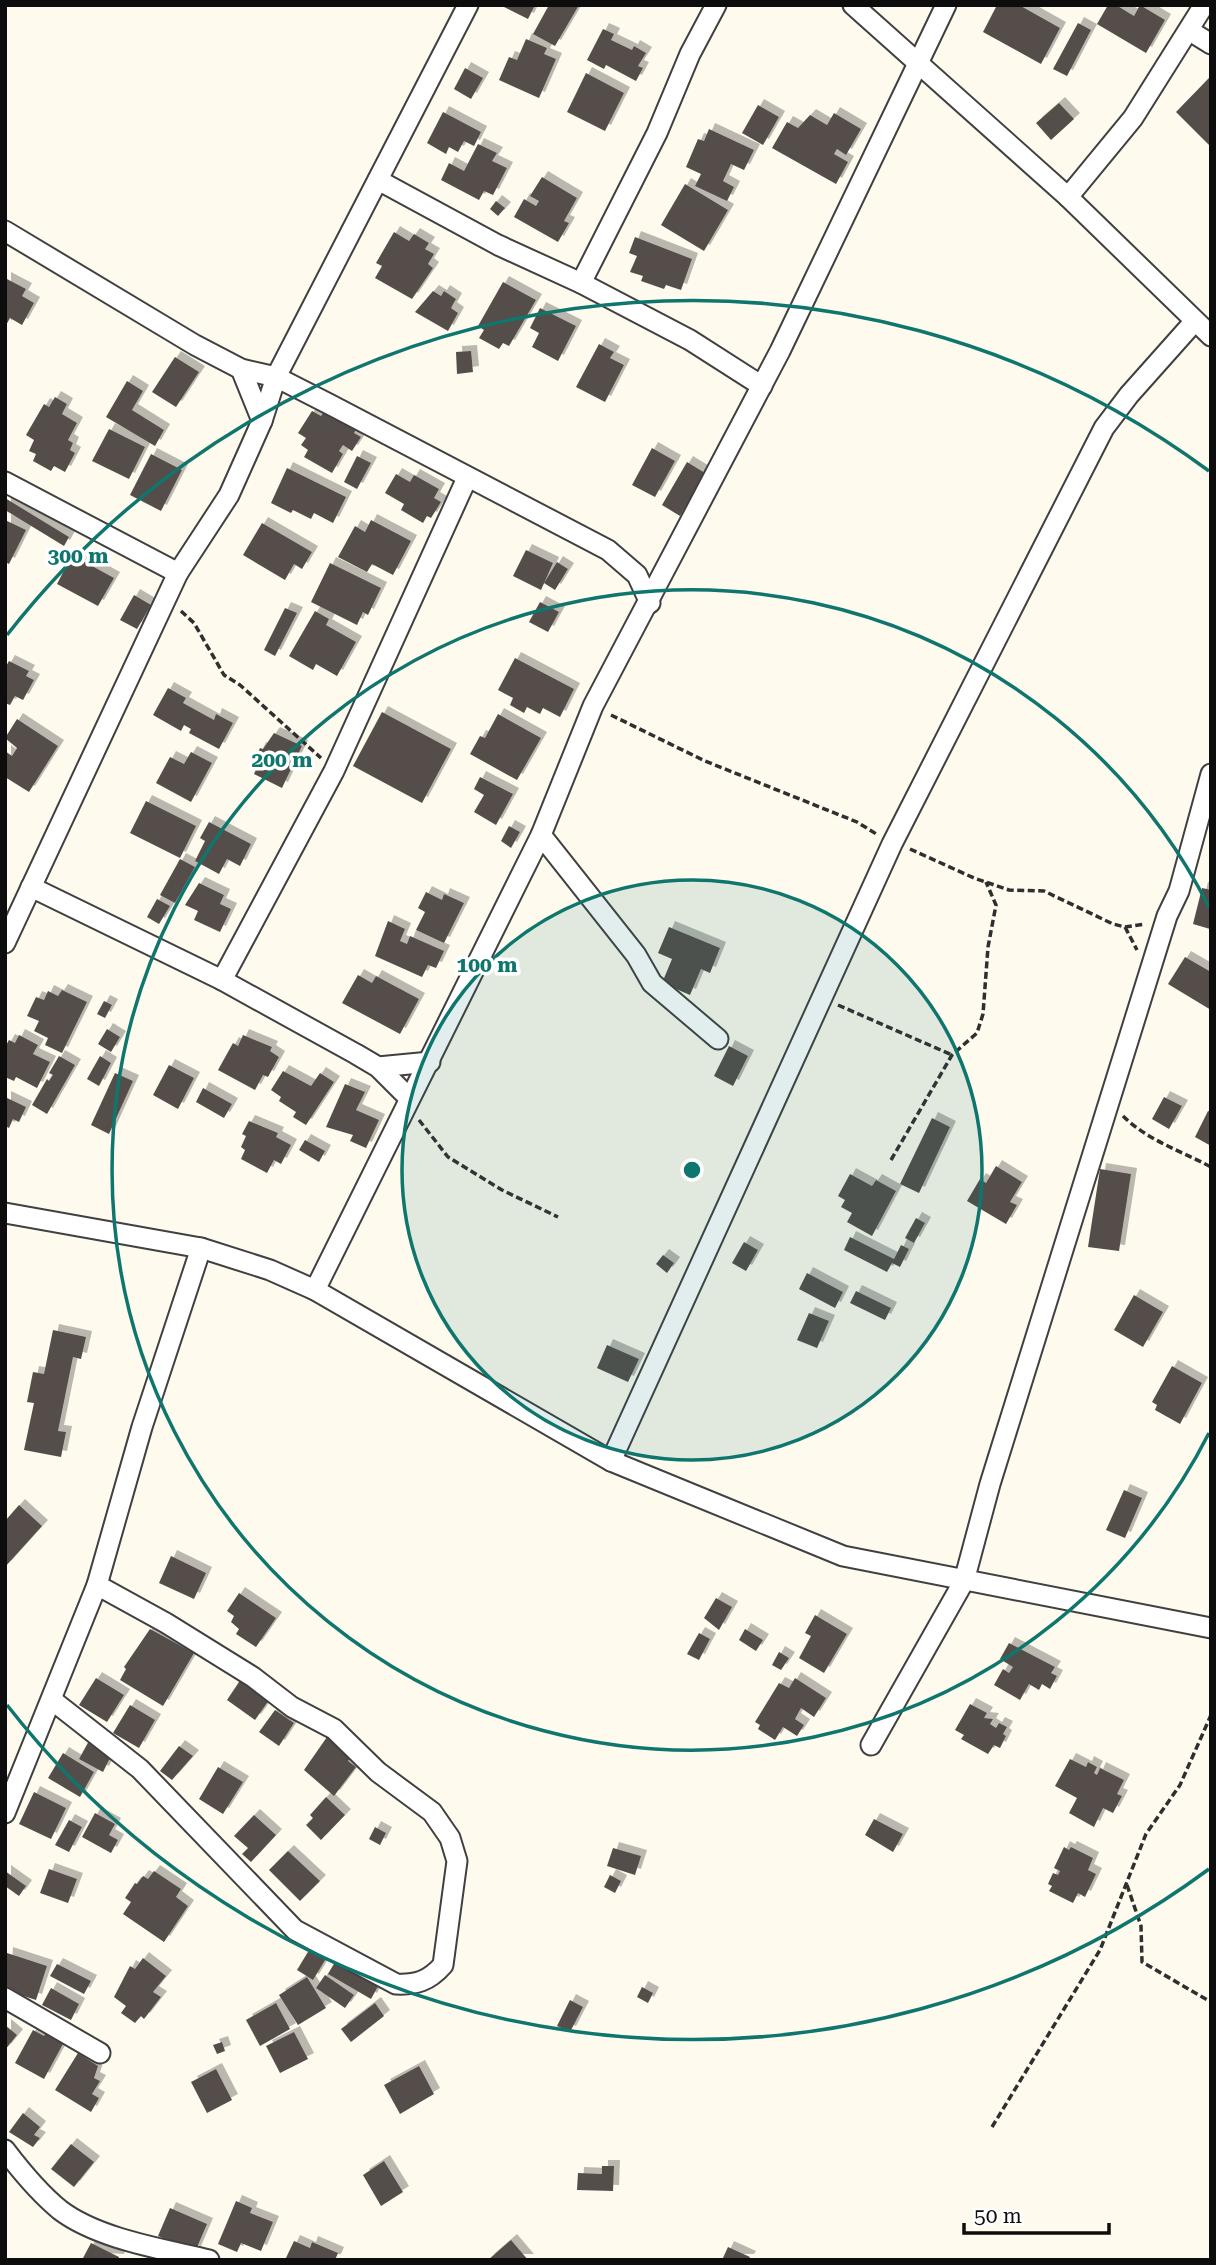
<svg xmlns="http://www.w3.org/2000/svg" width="1216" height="2265" viewBox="0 0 1216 2265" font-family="'Roboto Serif',serif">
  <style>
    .building { fill: #554e4a; filter: url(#shadow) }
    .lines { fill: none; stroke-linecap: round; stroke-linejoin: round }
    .minor-casing { stroke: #404040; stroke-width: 23 }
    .path { stroke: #2f2f2f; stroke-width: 3.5; stroke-dasharray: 7 3.5; stroke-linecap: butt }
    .minor { stroke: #fff; stroke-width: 19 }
    .ring { fill: none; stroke: #0f766e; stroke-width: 3.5 }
    .centre { fill: #0f766e; stroke: #fff; stroke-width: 3.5 }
    .ring-label { font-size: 21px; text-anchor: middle; font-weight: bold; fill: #0f766e; stroke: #fff; stroke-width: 7; stroke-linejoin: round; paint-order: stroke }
  </style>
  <defs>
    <filter id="shadow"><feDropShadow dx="6" dy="-6" stdDeviation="0" flood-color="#0004"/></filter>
  </defs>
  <rect width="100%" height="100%" fill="#fefaee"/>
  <g class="building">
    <polygon points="500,5 535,5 528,19"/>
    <polygon points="549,5 579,5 555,46 533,34"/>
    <polygon points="997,5 1019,5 1060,28 1041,64 983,32"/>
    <polygon points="1108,5 1116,5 1134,16 1140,5 1165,20 1146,53 1097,24"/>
    <polygon points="1078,23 1091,30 1067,76 1053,69"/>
    <polygon points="603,29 614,34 611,40 632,50 634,46 646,53 638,66 643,68 636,81 606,65 604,69 587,60"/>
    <polygon points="526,39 547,48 544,54 556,59 539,98 499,80 509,57 517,60"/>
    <polygon points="465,68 483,78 471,99 454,89"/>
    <polygon points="586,73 624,93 605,131 567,112"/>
    <polygon points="1209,78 1211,79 1211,147 1176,112"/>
    <polygon points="1059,103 1074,119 1051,140 1036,123"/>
    <polygon points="758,105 779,117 763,145 742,133"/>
    <polygon points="443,112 481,132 474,146 464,141 458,152 449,147 446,154 427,143"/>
    <polygon points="834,113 861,129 846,155 837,149 834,154 848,162 836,184 772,148 787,122 798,128 810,115 827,125"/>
    <polygon points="709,129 754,150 744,170 731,164 723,181 734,187 727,201 695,186 701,174 686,167 698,139 704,141"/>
    <polygon points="478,144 497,153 492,161 507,168 493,195 484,191 479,200 441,180 449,163 464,171"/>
    <polygon points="542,177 577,198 564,221 569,223 558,242 514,217 524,199 536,206 539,201 530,196"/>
    <polygon points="685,184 728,210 704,251 661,225"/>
    <polygon points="496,201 505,208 498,216 490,209"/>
    <polygon points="394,232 409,241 414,234 429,243 425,249 434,254 428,264 433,268 412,299 375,278 382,266 376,263"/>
    <polygon points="635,237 692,259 681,290 666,285 664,289 641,281 643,276 630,272 637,256 629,253"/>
    <polygon points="5,278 26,289 22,296 34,303 22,325 10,318 5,327"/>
    <polygon points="503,282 536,300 509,346 503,343 499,349 479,338 484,330 478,326"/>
    <polygon points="433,291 441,296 444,291 456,299 451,308 458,313 448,331 415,312"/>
    <polygon points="540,308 576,326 558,361 532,347 539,333 530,328"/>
    <polygon points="599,344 614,352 610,358 624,365 605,402 576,387"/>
    <polygon points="471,351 473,372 457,374 456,352"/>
    <polygon points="175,357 199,372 176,407 152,392"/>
    <polygon points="127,381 143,391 132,410 164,430 155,446 106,417"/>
    <polygon points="55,397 67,404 62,414 77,423 68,440 73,443 70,450 75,453 65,472 54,466 51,471 33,461 36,454 29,451 34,440 26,435 44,404 49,407"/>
    <polygon points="328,406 359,425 354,433 361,437 352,451 343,445 339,451 343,454 332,473 304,457 308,450 301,445 306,438 298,433 312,411 321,416"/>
    <polygon points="109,429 145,447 129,479 92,461"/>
    <polygon points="652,448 675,461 655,497 632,485"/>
    <polygon points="151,454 182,470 161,511 130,495"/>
    <polygon points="357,456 371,463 357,489 344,482"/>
    <polygon points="687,462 705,473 680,516 662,505"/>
    <polygon points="287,468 346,497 333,523 314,513 311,519 293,510 291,513 271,503"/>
    <polygon points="396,474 410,482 414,475 439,489 434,498 441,502 431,518 427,516 423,523 401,510 404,504 385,493"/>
    <polygon points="5,498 69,537 64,546 5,510"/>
    <polygon points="5,520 26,530 9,564 5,562"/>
    <polygon points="371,520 411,541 393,575 372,564 367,572 338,557 355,526 365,532"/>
    <polygon points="262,523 312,552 302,569 294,564 285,580 243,555"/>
    <polygon points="526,550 553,563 541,590 513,576"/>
    <polygon points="72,555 114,578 98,606 57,584"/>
    <polygon points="557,562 568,569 555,590 544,583"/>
    <polygon points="330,563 381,588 368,615 363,612 357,625 311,602"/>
    <polygon points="134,595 151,605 137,629 120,620"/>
    <polygon points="540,602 559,612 548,632 529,622"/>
    <polygon points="285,608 297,613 275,656 264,650"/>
    <polygon points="315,611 329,619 326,625 356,642 337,676 316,664 313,670 289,656"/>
    <polygon points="515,658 574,689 560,717 543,708 540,714 527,707 524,713 510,705 513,698 498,690"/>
    <polygon points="9,661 29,671 26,676 34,680 23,700 15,696 10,705 5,703 5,668"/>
    <polygon points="168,688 186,698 183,703 214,720 216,714 233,723 219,749 189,733 191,729 184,725 181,731 153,715"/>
    <polygon points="382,712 451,749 422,803 353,766"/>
    <polygon points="498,714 541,738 517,780 470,754 480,736 485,738"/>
    <polygon points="17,719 58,746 29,792 5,777 5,751 12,756 17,748 5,738"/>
    <polygon points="274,733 302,746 282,788 254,774 258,765 253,763 260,748 263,749"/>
    <polygon points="191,752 212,763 191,802 156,783 170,757 184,764"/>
    <polygon points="480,777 513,794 496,825 474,812 484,795 474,789"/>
    <polygon points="146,801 196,826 180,858 130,833"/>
    <polygon points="209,822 251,844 240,866 227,859 219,874 195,861 205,841 200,838"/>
    <polygon points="509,826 520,832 511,848 501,841"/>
    <polygon points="180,859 195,867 175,903 160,895"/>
    <polygon points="199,883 224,895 220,904 231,909 220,932 194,920 198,911 185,905"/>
    <polygon points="1202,888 1211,890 1210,929 1193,924"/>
    <polygon points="426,892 442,900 444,894 464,903 444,943 416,930 425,912 418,908"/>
    <polygon points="157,899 170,906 159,924 147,917"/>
    <polygon points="388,921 405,929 400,941 407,944 410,936 444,951 436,968 428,965 422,977 375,956"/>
    <polygon points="669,927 720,948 710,973 701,969 690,995 662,983 672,959 658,953"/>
    <polygon points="1185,957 1211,972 1211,1010 1168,984"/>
    <polygon points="358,975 372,983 376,976 419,999 400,1034 342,1003"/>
    <polygon points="62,990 87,1002 62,1053 45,1045 48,1038 34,1031 39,1021 27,1016 36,997 44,1000 48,991 58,996"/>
    <polygon points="104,1001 112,1005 105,1018 97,1014"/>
    <polygon points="107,1029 120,1037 111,1052 98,1044"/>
    <polygon points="19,1035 38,1045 33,1054 50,1062 37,1088 16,1077 14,1081 5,1077 5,1047 9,1040 15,1043"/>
    <polygon points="243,1035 272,1047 270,1051 279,1057 268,1077 263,1075 255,1090 218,1070 233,1043 238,1046"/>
    <polygon points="729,1046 748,1056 733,1086 714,1076"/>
    <polygon points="59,1056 75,1065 47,1114 32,1105 47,1079 49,1081 53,1075 49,1073"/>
    <polygon points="100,1056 111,1063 99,1086 87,1079"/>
    <polygon points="169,1065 194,1078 178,1109 153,1095"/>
    <polygon points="283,1071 311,1086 320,1073 334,1082 306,1125 293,1117 296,1112 279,1101 281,1097 271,1090"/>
    <polygon points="115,1073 133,1081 109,1134 91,1125"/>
    <polygon points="345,1084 365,1092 356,1110 379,1120 366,1148 350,1141 353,1135 326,1127"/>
    <polygon points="203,1088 232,1104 224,1118 196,1102"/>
    <polygon points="5,1097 26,1107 19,1122 13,1119 9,1128 5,1126"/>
    <polygon points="1164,1097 1182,1106 1169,1129 1152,1119"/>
    <polygon points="1208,1111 1211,1112 1211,1146 1195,1137"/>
    <polygon points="932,1118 950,1127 919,1193 900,1184"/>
    <polygon points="249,1121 278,1133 276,1137 291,1145 281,1164 274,1160 267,1173 241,1159 245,1150 241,1147 246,1136 242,1134"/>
    <polygon points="305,1140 325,1151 319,1162 299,1150"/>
    <polygon points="996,1166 1022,1182 1010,1202 1017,1205 1006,1224 967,1201 980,1179 986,1183"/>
    <polygon points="1100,1169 1131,1174 1119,1251 1088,1247"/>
    <polygon points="850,1174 872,1186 876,1180 896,1191 872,1236 847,1222 852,1213 841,1207 845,1200 838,1196"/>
    <polygon points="916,1218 925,1223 914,1243 905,1238"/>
    <polygon points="850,1237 894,1259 901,1245 909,1249 900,1267 892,1263 887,1272 844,1250"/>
    <polygon points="744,1242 758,1250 746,1271 732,1263"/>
    <polygon points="663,1255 674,1263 667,1273 656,1264"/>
    <polygon points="807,1273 843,1292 835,1308 799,1289"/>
    <polygon points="856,1291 891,1308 885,1320 850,1303"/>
    <polygon points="1134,1295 1163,1312 1143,1347 1114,1330"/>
    <polygon points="809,1313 829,1321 817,1348 797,1340"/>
    <polygon points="53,1330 86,1337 81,1359 73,1357 58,1431 66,1432 61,1457 24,1450 34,1403 27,1402 33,1372 44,1374"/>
    <polygon points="607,1345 639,1359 628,1382 597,1368"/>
    <polygon points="1172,1366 1202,1383 1180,1424 1155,1410 1157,1405 1152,1402"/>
    <polygon points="1124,1490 1142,1498 1125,1538 1106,1530"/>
    <polygon points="19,1505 42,1526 5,1567 5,1521"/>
    <polygon points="171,1556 206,1573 194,1599 159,1583"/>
    <polygon points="239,1593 276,1618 256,1647 236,1634 239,1629 231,1622 234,1616 227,1611"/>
    <polygon points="716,1598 732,1607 719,1630 704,1618"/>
    <polygon points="815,1615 847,1634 824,1673 799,1658 811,1636 805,1633"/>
    <polygon points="150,1629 194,1653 163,1706 120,1680 126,1669 124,1667"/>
    <polygon points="745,1629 763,1640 756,1651 739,1640"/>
    <polygon points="699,1633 710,1639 699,1660 687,1654"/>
    <polygon points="1009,1643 1055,1667 1051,1673 1057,1676 1050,1689 1042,1684 1039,1690 1029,1684 1020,1700 994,1685 1003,1669 1009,1673 1013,1667 1000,1659"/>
    <polygon points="779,1652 789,1658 781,1670 772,1665"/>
    <polygon points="245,1673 274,1693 255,1720 227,1700"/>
    <polygon points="96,1678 124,1695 107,1722 79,1705"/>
    <polygon points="795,1678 826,1698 814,1717 801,1708 795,1719 804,1725 797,1736 783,1727 775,1740 758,1729 760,1725 755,1722 779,1683 789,1688"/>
    <polygon points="970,1704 987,1713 984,1718 993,1719 990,1724 996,1728 999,1723 1007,1727 1003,1734 1006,1736 1000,1748 994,1745 988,1754 961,1739 964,1735 955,1730"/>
    <polygon points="130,1705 155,1720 139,1748 113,1733"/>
    <polygon points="275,1710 294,1723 279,1746 259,1732"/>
    <polygon points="327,1737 351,1757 348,1761 356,1767 334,1796 304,1770"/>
    <polygon points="90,1739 113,1752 103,1772 79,1759"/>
    <polygon points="179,1746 193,1756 172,1780 160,1771"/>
    <polygon points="63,1753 94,1772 80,1797 48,1778"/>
    <polygon points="1070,1759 1086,1767 1088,1762 1097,1767 1094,1773 1097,1775 1100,1768 1124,1780 1117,1794 1122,1796 1113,1813 1103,1808 1094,1827 1069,1813 1077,1798 1055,1786"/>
    <polygon points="218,1767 243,1782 223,1814 199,1799"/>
    <polygon points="34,1792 66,1808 51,1839 19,1824"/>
    <polygon points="326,1797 345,1815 321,1840 306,1825 313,1818 310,1815"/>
    <polygon points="95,1813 115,1824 109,1835 118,1840 111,1853 82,1837"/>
    <polygon points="254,1815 276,1835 251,1862 242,1854 248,1848 234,1836"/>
    <polygon points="874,1819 903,1834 893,1852 865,1835"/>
    <polygon points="69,1820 82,1827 69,1852 55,1845"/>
    <polygon points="375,1827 386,1833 380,1845 369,1839"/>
    <polygon points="1064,1847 1069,1850 1071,1847 1093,1858 1088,1870 1096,1874 1085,1897 1078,1893 1073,1903 1049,1891 1052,1886 1048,1884 1053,1873 1058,1875 1060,1871 1054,1868"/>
    <polygon points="613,1848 641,1856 635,1875 607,1866"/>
    <polygon points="288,1851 320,1881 300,1901 269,1870"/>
    <polygon points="49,1869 77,1879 68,1903 40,1893"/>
    <polygon points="5,1871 26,1886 19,1896 5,1886"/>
    <polygon points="154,1871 181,1889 176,1897 188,1906 164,1942 123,1914 131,1902 125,1898 135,1883 137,1884 143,1876 148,1879"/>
    <polygon points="610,1875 621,1881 615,1893 604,1887"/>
    <polygon points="314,1942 330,1952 313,1980 297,1970"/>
    <polygon points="7,1953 47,1966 36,2000 5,1990"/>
    <polygon points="338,1957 381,1981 371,1999 328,1974"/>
    <polygon points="143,1958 166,1976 153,1992 161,1997 144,2019 141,2016 135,2023 121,2013 126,2006 114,1997 130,1966 135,1969"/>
    <polygon points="57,1964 91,1981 84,1994 50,1976"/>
    <polygon points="325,1975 354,1995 345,2008 316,1988"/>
    <polygon points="307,1977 326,2008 298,2025 279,1995"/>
    <polygon points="642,1987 653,1993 648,2003 637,1997"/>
    <polygon points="51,1988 79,2004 71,2020 42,2005"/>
    <polygon points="570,2000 583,2007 570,2032 557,2026"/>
    <polygon points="276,2003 290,2029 260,2046 246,2020"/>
    <polygon points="375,2003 384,2016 351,2042 341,2029"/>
    <polygon points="5,2025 17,2035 5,2050"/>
    <polygon points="33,2030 44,2036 46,2032 64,2042 44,2079 15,2063"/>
    <polygon points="294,2032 308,2059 280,2073 266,2046"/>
    <polygon points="222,2042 225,2051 217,2054 213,2045"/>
    <polygon points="78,2053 98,2066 94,2078 100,2081 92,2094 99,2098 91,2112 55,2090"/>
    <polygon points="419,2066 434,2094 400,2114 384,2085"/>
    <polygon points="216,2069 232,2100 207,2113 191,2082"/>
    <polygon points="23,2113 40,2127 34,2135 40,2138 33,2147 9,2132"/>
    <polygon points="71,2144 94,2162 74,2187 51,2169"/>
    <polygon points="384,2161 403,2192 381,2206 363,2175"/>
    <polygon points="602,2166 614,2166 613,2191 577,2190 578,2173 602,2174"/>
    <polygon points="236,2201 252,2208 250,2213 273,2222 261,2251 241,2243 237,2252 218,2244"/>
    <polygon points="170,2208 207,2224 195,2252 158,2236"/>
    <polygon points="511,2240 528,2260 488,2260"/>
    <polygon points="294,2241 310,2248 312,2242 338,2253 335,2260 285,2260"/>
    <polygon points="91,2243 119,2257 118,2260 83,2258"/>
    <polygon points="728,2247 750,2257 748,2260 722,2260"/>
  </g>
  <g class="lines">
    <defs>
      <g id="minor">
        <polyline points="853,5 1068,197 1211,336"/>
        <polyline points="1190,31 1211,44"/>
        <polyline points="378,180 498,245 581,283 690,340 762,386"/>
        <polyline points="1068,197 1133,118 1204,5"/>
        <polyline points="5,231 195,345 241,369 276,377 329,404 608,550 637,575 650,603"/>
        <polyline points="581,283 657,133 690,54 716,5"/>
        <polyline points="241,369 262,421"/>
        <polyline points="5,482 178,573"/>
        <polyline points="541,835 636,955 652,983 718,1039"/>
        <polyline points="31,887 222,980 356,1054 378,1067 409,1098"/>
        <polyline points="5,943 178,573 229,495 262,421 276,377 468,5"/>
        <polyline points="222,980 334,771 467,478"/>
        <polyline points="378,1067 430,1062"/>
        <polyline points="5,1213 201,1248 270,1270 315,1290 611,1461 843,1556 1211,1628"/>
        <polyline points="315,1290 541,835 593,706 780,351 946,5"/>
        <polyline points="611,1461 892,844 1104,428 1129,395 1194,322"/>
        <path d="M52,1700L140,1769L295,1930L396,1984C416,1985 429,1981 443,1965L457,1861L450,1838L432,1812L378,1772L334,1729L292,1707L253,1677L166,1623L97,1585"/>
        <polyline points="871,1745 964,1581 990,1484 1167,916 1179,891 1211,774"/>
        <polyline points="5,1813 97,1585 142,1427 201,1248"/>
        <polyline points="5,1998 100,2053"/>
        <path d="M5,2150C21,2171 39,2193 60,2210C98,2239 163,2249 209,2260"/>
      </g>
    </defs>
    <use href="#minor" class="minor-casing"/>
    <g class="path">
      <polyline points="181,611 194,623 224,675 240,685 321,758"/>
      <polyline points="611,715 705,761 857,822 878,835"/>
      <polyline points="910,849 974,878 1009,890 1044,891 1113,924 1125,927 1145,924"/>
      <polyline points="1125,927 1137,950"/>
      <polyline points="838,1005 952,1055"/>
      <path d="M1123,1116C1147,1140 1181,1151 1211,1167"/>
      <polyline points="419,1120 448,1157 502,1190 558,1217"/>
      <polyline points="891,1160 952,1055 977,1033 983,1014 988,947 996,905 986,882"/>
      <polyline points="1127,1885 1141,1926 1142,1962 1211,2002"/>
      <polyline points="992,2127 1100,1950 1146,1834 1180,1785 1211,1715"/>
    </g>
    <use href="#minor" class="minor"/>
  </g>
  <circle cx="692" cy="1170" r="290" fill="#0f766e" fill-opacity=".12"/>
  <g class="ring">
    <circle cx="692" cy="1170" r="290"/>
    <path d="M1209 1433A580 580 0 1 1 1209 907"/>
    <path d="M1209 1869A869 869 0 0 1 7 1705M7 635A869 869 0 0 1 1209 471"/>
  </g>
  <circle cx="692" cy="1170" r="10" class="centre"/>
  <g class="ring-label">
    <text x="78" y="563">300 m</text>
    <text x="282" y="767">200 m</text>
    <text x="487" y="972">100 m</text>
  </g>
  <rect width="1216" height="2265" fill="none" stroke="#0d0d0d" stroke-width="14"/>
  <path d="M964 2223v10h145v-10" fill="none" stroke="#0d0d0d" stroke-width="3.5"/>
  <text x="974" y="2223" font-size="21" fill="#0d0d0d" stroke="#ffffff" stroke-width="5" paint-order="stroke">50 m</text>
</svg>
